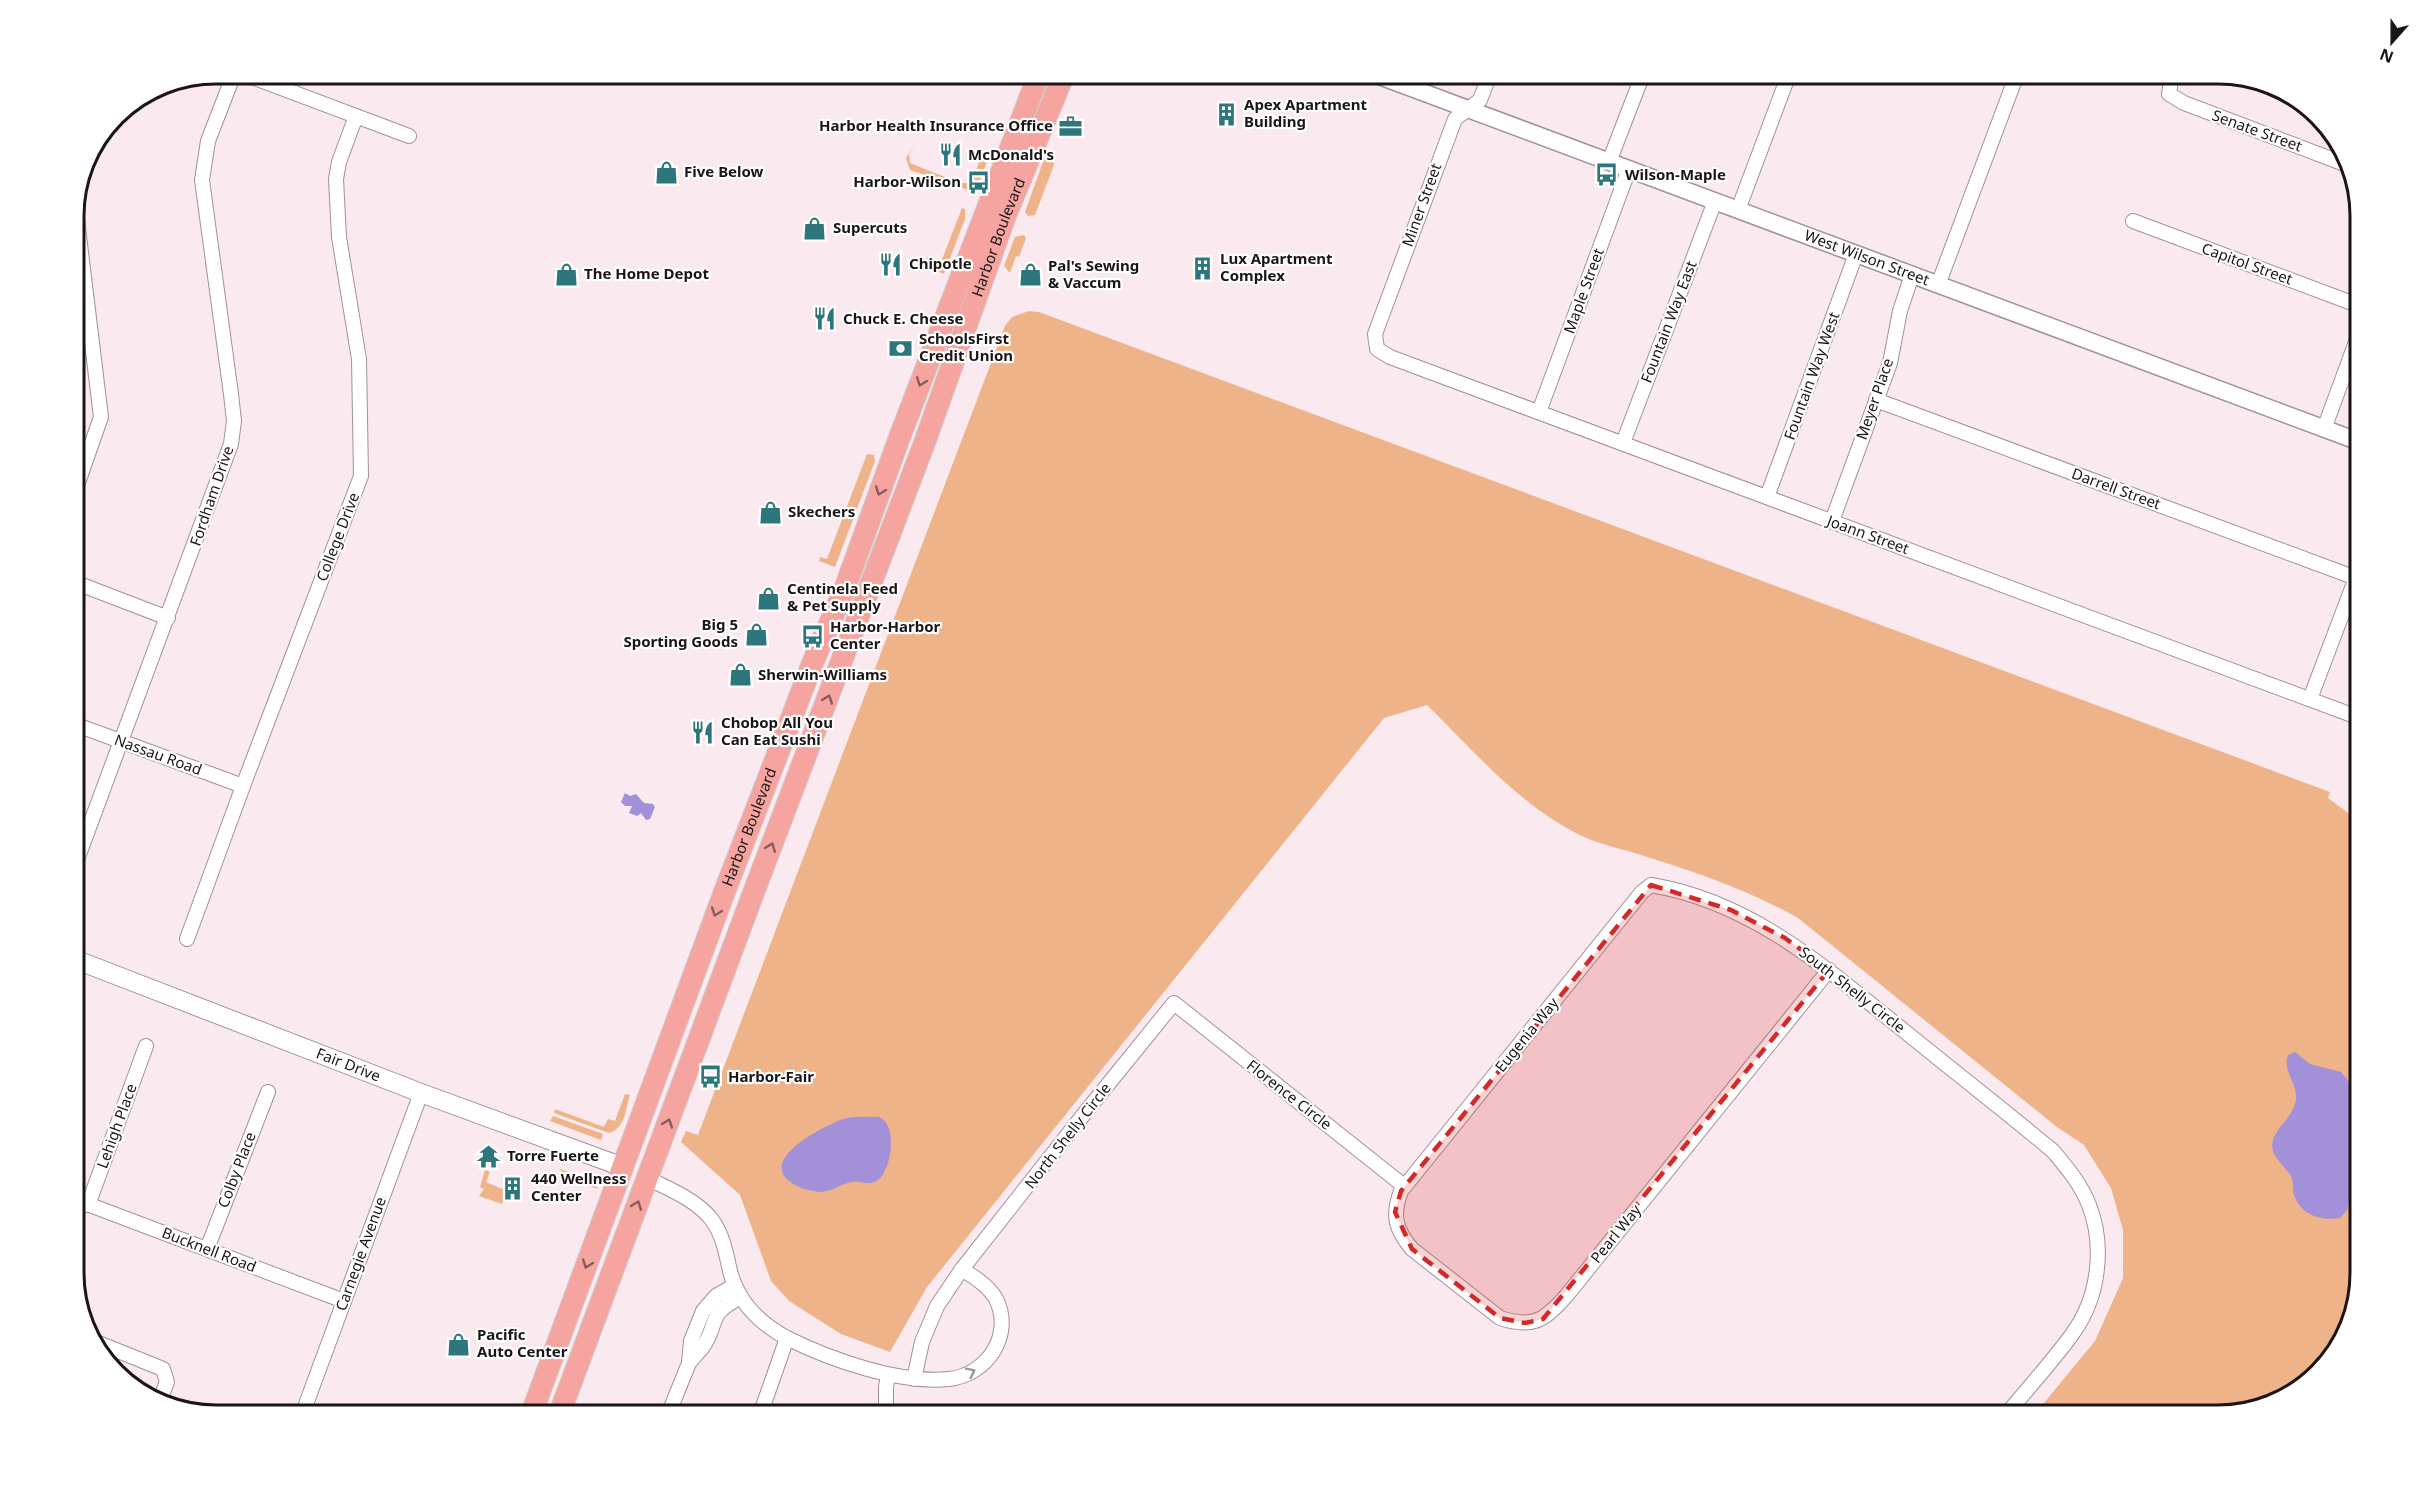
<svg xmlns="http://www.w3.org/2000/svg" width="2434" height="1489" viewBox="0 0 2434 1489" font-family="'Noto Sans',sans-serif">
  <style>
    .green { fill: #eeb389 }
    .water { fill: #a291d9 }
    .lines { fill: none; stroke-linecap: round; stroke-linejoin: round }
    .minor-casing { stroke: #a19197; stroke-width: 16 }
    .tertiary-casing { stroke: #a19197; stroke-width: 19 }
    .secondary-casing { stroke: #a19197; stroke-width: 20 }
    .primary-casing { stroke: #cdcccc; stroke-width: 23 }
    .minor { stroke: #fff; stroke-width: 14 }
    .tertiary { stroke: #fff; stroke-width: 16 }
    .secondary { stroke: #fff; stroke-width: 18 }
    .primary { stroke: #f6a4a0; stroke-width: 21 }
    .oneway { stroke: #885c5c }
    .oneway2 { stroke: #989697 }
    .marked { fill: #d62828; fill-opacity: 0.2; stroke: #d62828; stroke-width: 4.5; stroke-dasharray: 12 8; stroke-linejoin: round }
    .labels { text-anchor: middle; stroke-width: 4.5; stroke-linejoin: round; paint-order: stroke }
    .poi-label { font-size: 15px; font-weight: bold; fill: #1b1517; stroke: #fff; text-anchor: start }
    .street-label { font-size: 15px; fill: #1b1517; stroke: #fff }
    .rim { fill: none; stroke: #1b1517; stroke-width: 3 }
  </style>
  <rect width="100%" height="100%" fill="#fae9ef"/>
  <g class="green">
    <polygon points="919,139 909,153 910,163 960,183 969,183 972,181 981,157 988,159 978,186 968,190 910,170 906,158"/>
    <polygon points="1044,159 1052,159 1054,165 1035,215 1028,216 1025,212"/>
    <polygon points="962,208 965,209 965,219 944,274 924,266 927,257 941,262"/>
    <polygon points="1024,235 1026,238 1019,257 1016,256 1010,273 1004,266 1015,237"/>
    <path d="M1029,311L1039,312L2330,792L2328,798L2360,822V1273L2341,1345L2289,1397L2218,1415H2034L2095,1341L2123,1278V1230L2111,1188L2084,1145L2057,1127L1798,918C1748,890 1696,872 1641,855C1624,849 1605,846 1589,839C1526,813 1474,751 1427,705L1384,718L927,1287L890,1352L841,1334L789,1301L771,1281L740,1195L681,1142L686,1131L698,1135L1005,326L1012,317Z"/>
    <polygon points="867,454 874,455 875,461 835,567 819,561 820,557 827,559"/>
    <path d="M625,1094L630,1095C625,1108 627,1127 609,1133L554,1113L555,1109L604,1127L608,1119L615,1121Z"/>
    <polygon points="553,1116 603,1134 601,1140 550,1121"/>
    <polygon points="560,1169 593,1181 598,1189 573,1181 573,1178 563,1178"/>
    <polygon points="485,1170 490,1172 486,1182 507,1191 502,1204 479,1196 484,1189 480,1187"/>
  </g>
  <g class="water">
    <polygon points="625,793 630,796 636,794 644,803 653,804 655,807 650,819 646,820 641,813 637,816 629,813 632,806 625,806 621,802"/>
    <path d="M2295,1052L2310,1064L2341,1072L2347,1079L2352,1092L2359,1120L2354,1150L2355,1171L2347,1210L2340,1218C2320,1221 2301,1215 2294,1195C2292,1189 2294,1182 2291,1176C2285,1166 2268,1154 2273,1140C2277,1127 2293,1117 2296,1100C2298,1083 2282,1071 2288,1055Z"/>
    <path d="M879,1117C898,1124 892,1170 878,1180C869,1187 862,1180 852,1182C841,1184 832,1191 822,1192C811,1192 795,1187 788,1180C762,1156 825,1126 843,1119C853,1116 869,1117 879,1117Z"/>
  </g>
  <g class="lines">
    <defs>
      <g id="minor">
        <polyline points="244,74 409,136"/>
        <polyline points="1490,74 1480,100 1455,119 1375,334 1377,349 1390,357 2360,718"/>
        <polyline points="2172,74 2169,94 2184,103 2347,165"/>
        <polyline points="1609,162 1643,74"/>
        <polyline points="1738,210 1789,74"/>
        <polyline points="2133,221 2360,306"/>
        <polyline points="1938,285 2017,74"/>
        <polyline points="1876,400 2356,578"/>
        <polyline points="1539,412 1629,169"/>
        <polyline points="2324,429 2360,331"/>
        <polyline points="1623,443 1715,201"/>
        <polyline points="74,494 101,417 75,203"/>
        <polyline points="1767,497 1856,254"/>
        <polyline points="1832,521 1890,363 1900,311 1912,275"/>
        <polyline points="74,582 168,618"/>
        <polyline points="2310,699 2360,567"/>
        <polyline points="74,724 243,786"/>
        <polyline points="74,868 231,444 234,421 231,394 202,180 208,141 234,74"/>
        <polyline points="187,939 243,786 361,476 359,359 339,237 336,179 339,162 356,116"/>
        <path d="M1829,970L1567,1295C1545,1320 1533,1329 1500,1318L1412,1249C1395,1229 1392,1215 1401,1191L1642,892L1651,885C1754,902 1829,971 1908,1034C1956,1073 2005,1111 2053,1151C2067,1168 2081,1184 2089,1205C2105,1246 2099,1297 2073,1333C2053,1361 2028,1388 2006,1415"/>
        <path d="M647,1178C669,1189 697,1200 712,1220C723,1235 726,1253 730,1271C738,1302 759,1323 787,1338C831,1360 900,1384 949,1379C987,1375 1014,1335 996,1299C989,1286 974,1277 962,1269"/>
        <polyline points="74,1199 344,1301"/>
        <polyline points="88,1205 146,1046"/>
        <polyline points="207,1249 268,1092"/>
        <polyline points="91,1340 163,1369 167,1382 160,1400"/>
        <path d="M689,1363C693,1358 698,1353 702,1348C720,1323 705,1315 741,1297"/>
        <polyline points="914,1379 922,1342 937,1306 962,1269 1088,1109 1174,1003 1404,1186"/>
        <polyline points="302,1415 421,1093"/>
        <polyline points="668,1415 689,1363 691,1341 703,1311 716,1296 735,1285"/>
        <polyline points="760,1415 787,1338"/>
        <polyline points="886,1415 886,1387 888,1375"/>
      </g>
      <g id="tertiary">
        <path id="s1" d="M1374,74L2360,442"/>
      </g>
      <g id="secondary">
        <path id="s2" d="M74,959L421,1093L623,1167"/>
      </g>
      <g id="primary">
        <path id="s3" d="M531,1415L724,893L813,662L845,588L900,436L1039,74"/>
        <path id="s4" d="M559,1415L750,902L924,444L1005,217L1064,74"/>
      </g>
    </defs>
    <use href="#minor" class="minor-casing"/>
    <use href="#tertiary" class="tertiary-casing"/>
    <use href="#secondary" class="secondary-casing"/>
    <use href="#primary" class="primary-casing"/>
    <use href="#minor" class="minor"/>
    <use href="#tertiary" class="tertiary"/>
    <use href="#secondary" class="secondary"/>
    <use href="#primary" class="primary"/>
  </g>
  <defs><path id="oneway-chevron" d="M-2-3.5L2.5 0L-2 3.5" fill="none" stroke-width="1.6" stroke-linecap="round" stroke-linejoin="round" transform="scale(1.5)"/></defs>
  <g class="oneway">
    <use href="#oneway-chevron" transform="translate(921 382) rotate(111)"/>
    <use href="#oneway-chevron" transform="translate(880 491) rotate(110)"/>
    <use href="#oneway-chevron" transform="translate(828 699) rotate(-69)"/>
    <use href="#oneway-chevron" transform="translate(771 847) rotate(-69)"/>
    <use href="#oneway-chevron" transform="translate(716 912) rotate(110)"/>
    <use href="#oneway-chevron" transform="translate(668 1123) rotate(-70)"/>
    <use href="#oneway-chevron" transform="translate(637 1205) rotate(-70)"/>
    <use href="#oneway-chevron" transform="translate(587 1264) rotate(110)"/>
  </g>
  <use class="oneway2" href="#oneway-chevron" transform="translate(971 1372) rotate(-26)"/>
  <path class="marked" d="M1651,885L1731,910L1785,938L1829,970L1543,1319L1525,1323L1500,1318L1412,1249L1395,1212L1401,1191Z"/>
  <defs>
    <symbol id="building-bare" viewBox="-9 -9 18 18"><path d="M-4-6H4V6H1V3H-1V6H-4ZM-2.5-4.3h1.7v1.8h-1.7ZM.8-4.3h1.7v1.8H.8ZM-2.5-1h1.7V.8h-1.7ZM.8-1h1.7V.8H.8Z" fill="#2c767c" stroke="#fff" stroke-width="2.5" paint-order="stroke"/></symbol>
    <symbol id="office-bare" viewBox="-9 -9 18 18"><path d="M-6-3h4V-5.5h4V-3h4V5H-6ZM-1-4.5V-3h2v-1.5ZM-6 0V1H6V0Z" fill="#2c767c" stroke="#fff" stroke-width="2.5" paint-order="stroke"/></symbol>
    <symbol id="restaurant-bare" viewBox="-9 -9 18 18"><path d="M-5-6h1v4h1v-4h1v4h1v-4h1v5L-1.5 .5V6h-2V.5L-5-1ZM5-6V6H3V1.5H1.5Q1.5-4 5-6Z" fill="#2c767c" stroke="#fff" stroke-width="2.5" paint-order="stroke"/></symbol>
    <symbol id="shop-bare" viewBox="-9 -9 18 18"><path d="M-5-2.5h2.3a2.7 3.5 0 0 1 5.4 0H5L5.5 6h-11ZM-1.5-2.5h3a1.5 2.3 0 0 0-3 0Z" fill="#2c767c" stroke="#fff" stroke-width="2.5" paint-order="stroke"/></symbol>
    <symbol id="bus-bare" viewBox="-9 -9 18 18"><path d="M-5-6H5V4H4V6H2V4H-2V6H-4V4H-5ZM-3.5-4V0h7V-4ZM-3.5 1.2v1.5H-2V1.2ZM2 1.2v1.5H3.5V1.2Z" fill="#2c767c" stroke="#fff" stroke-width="2.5" paint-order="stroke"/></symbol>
    <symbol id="bank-bare" viewBox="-9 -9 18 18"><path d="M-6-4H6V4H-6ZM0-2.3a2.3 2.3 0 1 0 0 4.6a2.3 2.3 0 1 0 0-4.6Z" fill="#2c767c" stroke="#fff" stroke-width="2.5" paint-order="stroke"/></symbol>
    <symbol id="temple-bare" viewBox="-9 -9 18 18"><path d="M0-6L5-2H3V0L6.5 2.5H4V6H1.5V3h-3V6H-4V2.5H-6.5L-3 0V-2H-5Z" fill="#2c767c" stroke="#fff" stroke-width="2.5" paint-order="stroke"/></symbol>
  </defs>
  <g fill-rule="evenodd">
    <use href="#building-bare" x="1210" y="98" width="33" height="33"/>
    <use href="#office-bare" x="1054" y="110" width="33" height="33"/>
    <use href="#restaurant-bare" x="934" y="138" width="33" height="33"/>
    <use href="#shop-bare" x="650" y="156" width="33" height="33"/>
    <use href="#bus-bare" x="1590" y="158" width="33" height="33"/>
    <use href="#bus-bare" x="962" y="166" width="33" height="33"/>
    <use href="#shop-bare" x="798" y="212" width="33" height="33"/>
    <use href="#restaurant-bare" x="874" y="248" width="33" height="33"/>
    <use href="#building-bare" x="1186" y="252" width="33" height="33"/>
    <use href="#shop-bare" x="550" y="258" width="33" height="33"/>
    <use href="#shop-bare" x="1014" y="258" width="33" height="33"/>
    <use href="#restaurant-bare" x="808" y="302" width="33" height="33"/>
    <use href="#bank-bare" x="884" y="332" width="33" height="33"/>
    <use href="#shop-bare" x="754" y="496" width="33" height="33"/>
    <use href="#shop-bare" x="752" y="582" width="33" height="33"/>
    <use href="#shop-bare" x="740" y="618" width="33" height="33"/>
    <use href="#bus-bare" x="796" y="620" width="33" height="33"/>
    <use href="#shop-bare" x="724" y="658" width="33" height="33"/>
    <use href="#restaurant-bare" x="686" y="716" width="33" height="33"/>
    <use href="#bus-bare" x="694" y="1060" width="33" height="33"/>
    <use href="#temple-bare" x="472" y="1140" width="33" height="33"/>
    <use href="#building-bare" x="496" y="1172" width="33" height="33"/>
    <use href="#shop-bare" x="442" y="1328" width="33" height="33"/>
  </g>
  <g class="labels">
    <g class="poi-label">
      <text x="1244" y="110">Apex Apartment<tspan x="1244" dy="17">Building</tspan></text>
      <text x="1053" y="131" text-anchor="end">Harbor Health Insurance Office</text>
      <text x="968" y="160">McDonald's</text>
      <text x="684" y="177">Five Below</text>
      <text x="1625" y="180">Wilson-Maple</text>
      <text x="961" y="187" text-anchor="end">Harbor-Wilson</text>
      <text x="833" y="233">Supercuts</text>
      <text x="1220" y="264">Lux Apartment<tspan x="1220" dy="17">Complex</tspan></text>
      <text x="909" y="269">Chipotle</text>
      <text x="1048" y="271">Pal's Sewing<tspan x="1048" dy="17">&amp; Vaccum</tspan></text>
      <text x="584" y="279">The Home Depot</text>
      <text x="843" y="324">Chuck E. Cheese</text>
      <text x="919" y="344">SchoolsFirst<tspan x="919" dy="17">Credit Union</tspan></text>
      <text x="788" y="517">Skechers</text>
      <text x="787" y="594">Centinela Feed<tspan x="787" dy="17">&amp; Pet Supply</tspan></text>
      <text x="738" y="630" text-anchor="end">Big 5<tspan x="738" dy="17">Sporting Goods</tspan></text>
      <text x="830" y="632">Harbor-Harbor<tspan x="830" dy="17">Center</tspan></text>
      <text x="758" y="680">Sherwin-Williams</text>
      <text x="721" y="728">Chobop All You<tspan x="721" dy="17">Can Eat Sushi</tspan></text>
      <text x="728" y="1082">Harbor-Fair</text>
      <text x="507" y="1161">Torre Fuerte</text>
      <text x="531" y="1184">440 Wellness<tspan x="531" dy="17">Center</tspan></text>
      <text x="477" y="1340">Pacific<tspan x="477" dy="17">Auto Center</tspan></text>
    </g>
    <g class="street-label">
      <text transform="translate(2257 131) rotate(20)" y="5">Senate Street</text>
      <text transform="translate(1422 205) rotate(-70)" y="5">Miner Street</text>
      <text dy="5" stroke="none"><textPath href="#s4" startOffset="1257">Harbor Boulevard</textPath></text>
      <text dy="5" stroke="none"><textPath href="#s1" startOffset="526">West Wilson Street</textPath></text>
      <text transform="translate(2247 264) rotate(20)" y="5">Capitol Street</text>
      <text transform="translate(1584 291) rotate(-70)" y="5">Maple Street</text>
      <text transform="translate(1669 322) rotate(-69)" y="5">Fountain Way East</text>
      <text transform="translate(1812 376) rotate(-70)" y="5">Fountain Way West</text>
      <text transform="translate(1875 399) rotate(-71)" y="5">Meyer Place</text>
      <text transform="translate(2116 489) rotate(20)" y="5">Darrell Street</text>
      <text transform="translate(212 496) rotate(-71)" y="5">Fordham Drive</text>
      <text transform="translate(1868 535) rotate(20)" y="5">Joann Street</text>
      <text transform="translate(338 537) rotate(-69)" y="5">College Drive</text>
      <text transform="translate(158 755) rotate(20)" y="5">Nassau Road</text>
      <text dy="5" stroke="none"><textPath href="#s3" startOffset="627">Harbor Boulevard</textPath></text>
      <text transform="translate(1852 990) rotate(38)" y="5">South Shelly Circle</text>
      <text transform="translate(1527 1035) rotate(-51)" y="5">Eugenia Way</text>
      <text dy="5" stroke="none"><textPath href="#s2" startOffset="294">Fair Drive</textPath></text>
      <text transform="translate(1289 1095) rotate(38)" y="5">Florence Circle</text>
      <text transform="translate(117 1126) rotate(-70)" y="5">Lehigh Place</text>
      <text transform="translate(1068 1136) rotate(-52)" y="5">North Shelly Circle</text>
      <text transform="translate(237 1170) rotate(-69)" y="5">Colby Place</text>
      <text transform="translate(1616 1234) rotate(-51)" y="5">Pearl Way</text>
      <text transform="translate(209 1250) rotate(21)" y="5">Bucknell Road</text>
      <text transform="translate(361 1254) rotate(-70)" y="5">Carnegie Avenue</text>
    </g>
  </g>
  <path d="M0 0H2434V1489H0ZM216 84H2218A132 132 0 0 1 2350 216V1273A132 132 0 0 1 2218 1405H216A132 132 0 0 1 84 1273V216A132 132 0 0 1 216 84Z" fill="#fff" fill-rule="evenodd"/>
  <path class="rim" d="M216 84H2218A132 132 0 0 1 2350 216V1273A132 132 0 0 1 2218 1405H216A132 132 0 0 1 84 1273V216A132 132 0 0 1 216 84Z"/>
  <g transform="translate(2392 42) rotate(201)" stroke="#ffffff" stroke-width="4.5" paint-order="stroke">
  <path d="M0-4.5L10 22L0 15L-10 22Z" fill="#1b1517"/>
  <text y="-9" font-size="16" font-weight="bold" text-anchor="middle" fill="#1b1517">N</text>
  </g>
</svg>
